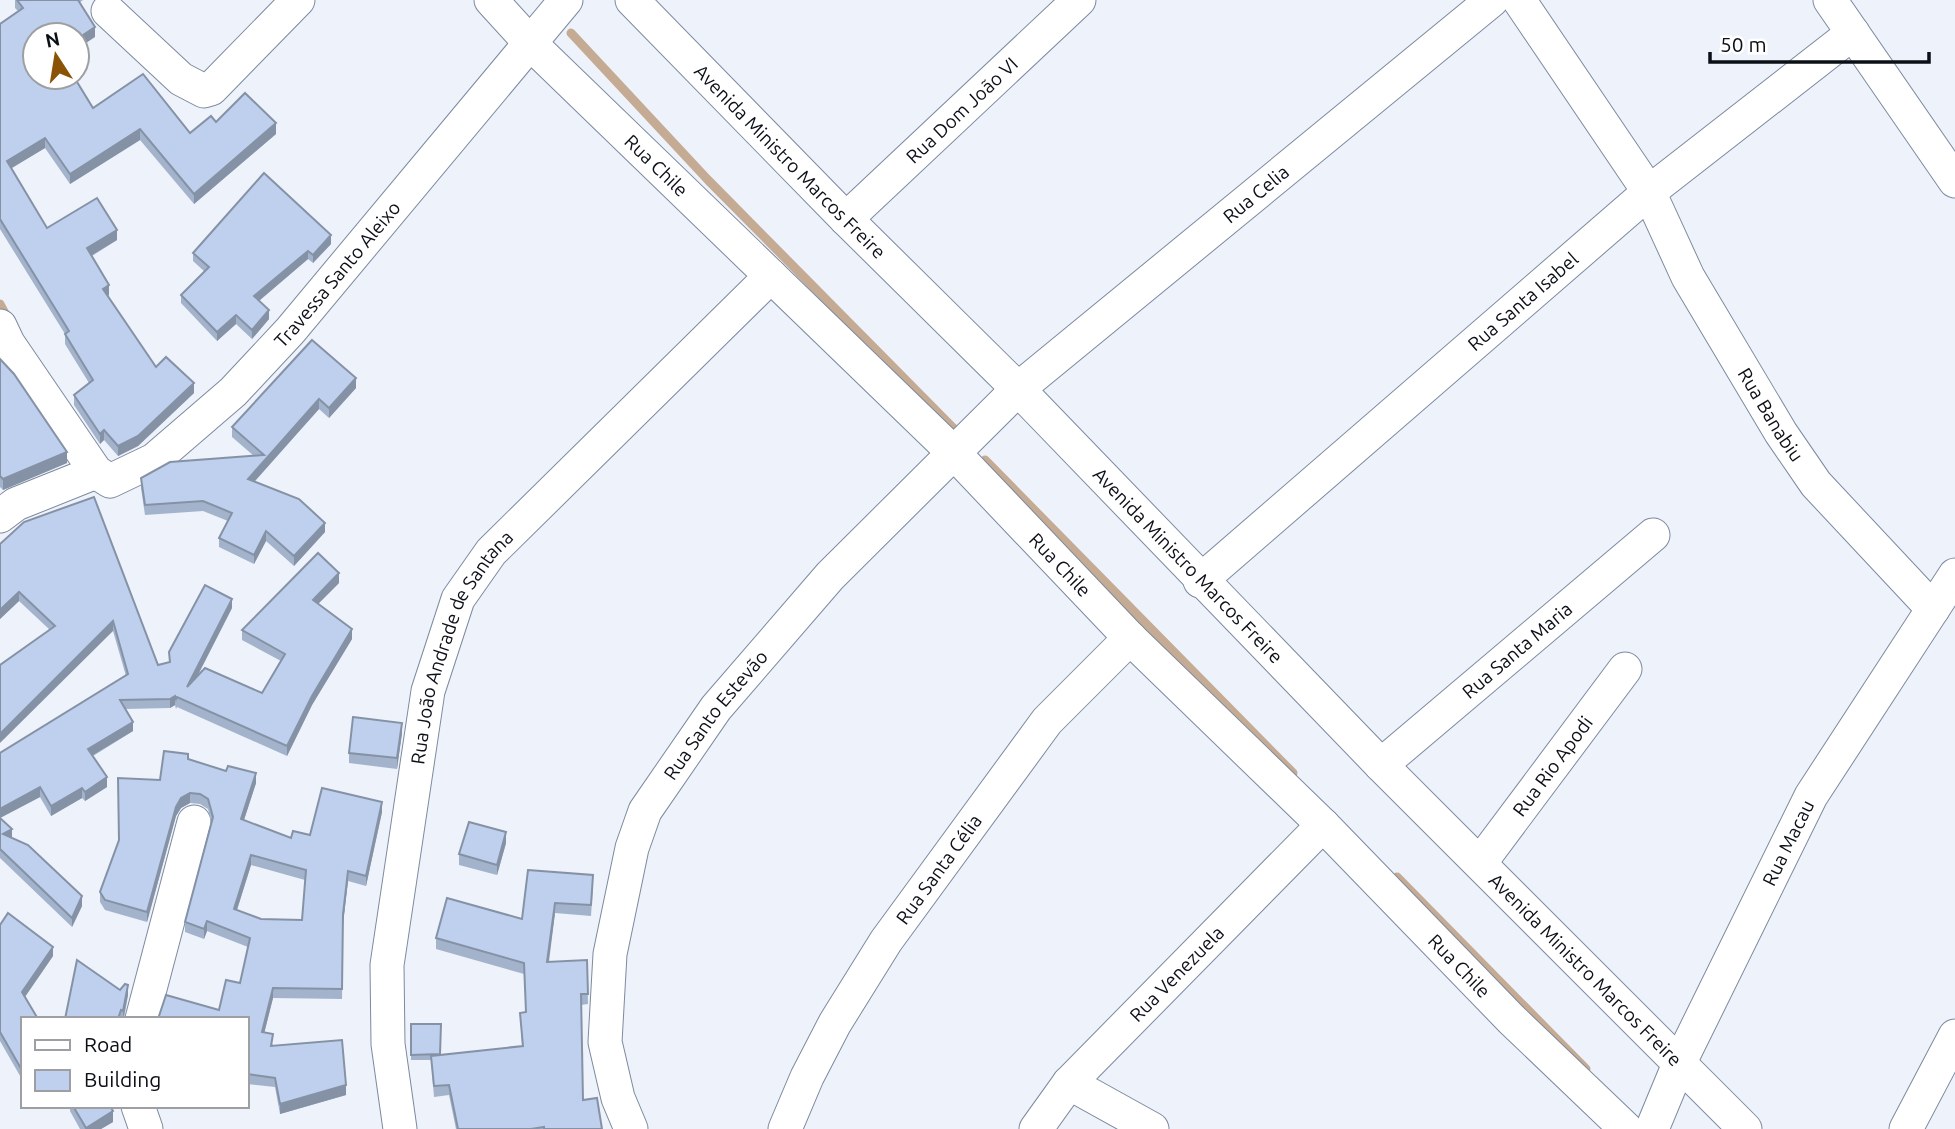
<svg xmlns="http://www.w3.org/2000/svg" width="1955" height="1129" viewBox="0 0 1955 1129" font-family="Ubuntu,sans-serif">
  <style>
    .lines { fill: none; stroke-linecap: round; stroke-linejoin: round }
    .stream { stroke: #c5ab93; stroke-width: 9 }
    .street-casing { stroke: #7d8a9e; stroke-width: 35 }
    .street { stroke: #fff; stroke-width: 33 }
    .wall { fill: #a3b3cc; fill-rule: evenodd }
    .shaded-wall { fill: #8592a6 }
    .building { fill: #bed0ed; stroke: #8592a6; stroke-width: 2; fill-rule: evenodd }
    .labels { text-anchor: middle; stroke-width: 7; stroke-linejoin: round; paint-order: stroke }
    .street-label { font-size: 19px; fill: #0b0f16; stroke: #fff }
  </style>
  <rect width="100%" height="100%" fill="#edf2fb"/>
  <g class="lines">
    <g class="stream">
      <polyline points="571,33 708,180 961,436"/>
      <polyline points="0,304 8,319"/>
      <polyline points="985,460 1293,773"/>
      <polyline points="1397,877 1586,1069"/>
    </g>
    <defs>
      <g id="street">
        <path id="s1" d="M491,0L532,45L955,454L1130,638L1323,825L1511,1019L1626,1129"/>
        <path id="s2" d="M632,0L846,219L1018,389L1381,765L1745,1129"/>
        <path id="s3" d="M1519,0L1649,192L1688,277L1781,433L1816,484L1933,609"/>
        <polyline points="1830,0 1955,181"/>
        <polyline points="108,11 181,79 204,91 211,89 298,0"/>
        <path id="s4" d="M846,219L1079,0"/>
        <path id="s5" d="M0,326L8,343L96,472L110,481L154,460L233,392L290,331L566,0"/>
        <polyline points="0,516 16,504 96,472"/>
        <path id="s6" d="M1200,581L1649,192L1853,33"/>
        <path id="s7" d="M1381,765L1653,535"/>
        <path id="s8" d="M1480,863L1625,669"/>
        <polyline points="142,1019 194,822"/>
        <polyline points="1069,1083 1152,1129"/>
        <polyline points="138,1106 146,1129"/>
        <path id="s9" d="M400,1129L388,1044L387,965L428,691L458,599L491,552L771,276"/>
        <path id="s10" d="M631,1129L618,1098L605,1042L610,954L632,848L645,811L716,708L830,576L1018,389L1492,0"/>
        <path id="s11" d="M785,1129L807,1077L835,1023L886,941L1047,721L1130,638"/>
        <path id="s12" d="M1036,1129L1069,1083L1323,825"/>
        <path id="s13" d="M1652,1129L1679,1064L1811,796L1955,575"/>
        <polyline points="1906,1129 1955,1036"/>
      </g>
    </defs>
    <use href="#street" class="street-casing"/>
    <use href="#street" class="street"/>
  </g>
  <g class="wall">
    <polygon points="15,0 83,0 79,3 95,37 35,35 93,108 190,133 216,122 276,134 194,204 140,140 70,184 45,148 11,168 47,228 117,240 92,256 109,295 108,296 156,367 194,393 138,446 118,456 104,440 100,444 74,405 74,395 89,383 65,344 65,334 0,229 0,24 18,11 15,8"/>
    <polygon points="331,244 313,263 308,259 259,301 269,319 252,339 236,324 217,341 181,303 181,295 205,272 193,261 193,253"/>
    <polygon points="0,359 67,463 3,490 0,487"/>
    <polygon points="356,388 329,418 319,409 254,481 325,532 294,566 266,541 254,564 219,547 219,538 228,521 203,511 145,515 141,488 141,478 254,456 232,437 232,427"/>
    <polygon points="24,522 158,665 169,662 169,652 232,608 197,677 262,693 281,661 242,640 242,630 339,583 318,604 352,639 312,705 287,756 177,707 176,709 175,705 170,708 125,709 133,731 93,756 107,787 85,801 82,798 51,816 40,797 0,818 12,838 82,906 72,927 0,858 0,753 126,676 113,631 50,630 19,601 0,619 0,544"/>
    <polygon points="402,733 397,769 349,763 349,753"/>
    <path d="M188,759L256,783L244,820L291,838L310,835L382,812L366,886L348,881L343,924L342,999L273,998L264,1033L273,1045L346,1095L280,1114L275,1087L247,1084V1019L219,1010L240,983L248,947L207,931L204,939L185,932V922L211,822L208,809L200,804L190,803L181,808L176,816L147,922L105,910L100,902V892L160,780ZM251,865L305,880L302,920L261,919L237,910Z"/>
    <polygon points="506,843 497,875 459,865 459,854"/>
    <polygon points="593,885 591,916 555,913 549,962 587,960 588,1004 581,1005 583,1100 602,1129 456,1129 449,1095 434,1097 431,1060 411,1060 411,1024 440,1055 522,1046 520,1013 526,1013 524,974 436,949 436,938 522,919"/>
    <polygon points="0,925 53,956 25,997 23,1019 23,1081 0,1041"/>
    <polygon points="128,995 124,1019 65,1019"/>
    <polygon points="70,1106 110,1106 113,1122 101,1129 80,1129 70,1111"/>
  </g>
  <g class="shaded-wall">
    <polygon points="95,27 95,37 77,49 77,39"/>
    <polygon points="276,123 276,134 194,204 194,194"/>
    <polygon points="140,129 140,140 70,184 70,174"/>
    <polygon points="45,138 45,148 7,171 7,161"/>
    <polygon points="117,230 117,240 87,258 87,248"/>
    <polygon points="331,235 331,244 313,263 313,255"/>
    <polygon points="308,251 308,259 254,305 254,296"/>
    <polygon points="109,285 109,295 103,299 103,289"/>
    <polygon points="269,310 269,319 252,339 252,330"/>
    <polygon points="236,315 236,324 217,341 217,332"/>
    <polygon points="356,378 356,388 329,418 329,408"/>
    <polygon points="194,383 194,393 138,446 118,456 118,446"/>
    <polygon points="319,399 319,409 248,489 248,479"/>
    <polygon points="104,430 104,440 100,444 100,434"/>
    <polygon points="67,452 67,463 3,490 3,479"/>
    <polygon points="325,523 325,532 294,566 294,556"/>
    <polygon points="266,531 266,541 254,564 254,555"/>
    <polygon points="339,573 339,583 313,609 313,600"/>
    <polygon points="19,592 19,601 0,619 0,610"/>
    <polygon points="232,599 232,608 187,696 187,687"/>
    <polygon points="113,621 113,631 0,743 0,734"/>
    <polygon points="352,629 352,639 312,705 287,756 287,746 312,696"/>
    <polygon points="175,696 175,705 170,708 170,699"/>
    <polygon points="133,722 133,731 88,758 88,749"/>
    <polygon points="402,723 402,733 397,769 397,758"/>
    <polygon points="256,773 256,783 241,829 241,819"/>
    <polygon points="107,777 107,787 85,801 85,792"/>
    <polygon points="40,787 40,797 0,818 0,809"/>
    <polygon points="82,788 82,798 51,816 51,806"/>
    <polygon points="190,793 190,803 181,808 176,816 147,922 147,912 176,807 181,798"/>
    <polygon points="382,802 382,812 366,886 366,876"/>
    <polygon points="12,829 12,838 3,834"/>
    <polygon points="506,832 506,843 497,875 497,865"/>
    <polygon points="251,855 251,865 234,919 234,909"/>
    <polygon points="348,871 348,881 343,924 342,999 343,914"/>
    <polygon points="82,896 82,906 72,927 72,918"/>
    <polygon points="555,903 555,913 547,973 547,962"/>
    <polygon points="207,921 207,931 204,939 204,929"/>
    <polygon points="53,947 53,956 22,1001 22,992"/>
    <polygon points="128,985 128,995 123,1019 123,1011"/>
    <polygon points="273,988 273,998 262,1042 262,1032"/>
    <polygon points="346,1085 346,1095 280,1114 280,1104"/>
    <polygon points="113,1111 113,1122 101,1129 86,1129 86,1128"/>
  </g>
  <g class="building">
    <polygon points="17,0 78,0 95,27 77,39 77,35 35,35 35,77 74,77 93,108 143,74 190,133 211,116 216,122 245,93 276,123 194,194 140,129 70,174 45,138 7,161 47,228 97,198 117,230 87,248 109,285 103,289 156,367 166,357 194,383 138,436 118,446 104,430 100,434 74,395 93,380 65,334 69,331 0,219 0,24 23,8"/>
    <polygon points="264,173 331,235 313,255 308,251 254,296 269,310 252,330 236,315 217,332 181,295 209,267 193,253"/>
    <polygon points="312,340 356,378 329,408 319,399 248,479 299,499 325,523 294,556 266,531 254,555 219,538 232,513 203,501 145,505 141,478 170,462 264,455 232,427"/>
    <polygon points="0,359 14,374 67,452 3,479 0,476"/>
    <polygon points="94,497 158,665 170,662 169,652 205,585 232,599 187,687 205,668 262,693 285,654 242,630 318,553 339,573 313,600 352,629 312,696 287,746 177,697 176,699 175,696 170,699 120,700 133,722 88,749 107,777 85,792 82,788 51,806 40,787 0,809 0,753 128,674 113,621 0,734 0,665 55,626 19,592 0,610 0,544 24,522"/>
    <polygon points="353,717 402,723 397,758 349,753"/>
    <path d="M164,751L188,754V759L226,771L228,766L256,773L241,819L291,838L293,831L310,835L322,788L382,802L366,876L348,871L343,914L342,989L273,988L262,1032L273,1034L271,1046L342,1040L346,1085L280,1104L275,1078L247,1074V1019H158L166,995L219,1010L226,980L240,983L250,938L207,921L204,929L185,922L213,817L208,799L200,794L190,793L181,798L176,807L147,912L105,900L100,892L119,840L118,778L160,780ZM251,855L306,870L302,920L261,919L234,909Z"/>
    <polygon points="0,818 12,829 3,834 28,845 82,896 72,918 0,849"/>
    <polygon points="469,822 506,832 497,865 459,854"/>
    <polygon points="528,870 593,875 591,905 555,903 547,962 587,960 588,994 581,994 583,1100 597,1098 602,1129 544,1129 544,1127 531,1129 458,1129 449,1085 434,1086 431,1056 523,1046 520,1013 526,1012 524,963 436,938 447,898 522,919"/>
    <polygon points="8,913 53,947 22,992 38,1019 23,1019 23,1072 0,1032 0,925"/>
    <polygon points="77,960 120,990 125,984 128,985 123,1011 121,1010 118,1019 65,1019"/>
    <polygon points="411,1024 441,1024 440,1054 411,1055"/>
    <polygon points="73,1106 110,1106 113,1111 86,1128"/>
  </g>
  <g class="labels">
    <g class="street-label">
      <text dy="7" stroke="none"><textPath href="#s4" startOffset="159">Rua Dom João VI</textPath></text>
      <text dy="7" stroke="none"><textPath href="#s2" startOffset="226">Avenida Ministro Marcos Freire</textPath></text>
      <text dy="7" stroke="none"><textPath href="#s1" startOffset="234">Rua Chile</textPath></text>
      <text dy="7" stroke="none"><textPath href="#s10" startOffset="1199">Rua Celia</textPath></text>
      <text dy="7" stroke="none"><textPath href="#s5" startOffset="502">Travessa Santo Aleixo</textPath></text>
      <text dy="7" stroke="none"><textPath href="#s6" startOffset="427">Rua Santa Isabel</textPath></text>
      <text dy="7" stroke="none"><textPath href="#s3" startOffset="486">Rua Banabiu</textPath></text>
      <text dy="7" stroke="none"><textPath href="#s1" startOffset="802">Rua Chile</textPath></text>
      <text dy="7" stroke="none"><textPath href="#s2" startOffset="793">Avenida Ministro Marcos Freire</textPath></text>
      <text dy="7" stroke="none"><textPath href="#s9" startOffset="495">Rua João Andrade de Santana</textPath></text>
      <text dy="7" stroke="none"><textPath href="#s7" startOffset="178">Rua Santa Maria</textPath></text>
      <text dy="7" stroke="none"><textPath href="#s10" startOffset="446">Rua Santo Estevão</textPath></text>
      <text dy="7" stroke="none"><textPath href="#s8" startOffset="121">Rua Rio Apodi</textPath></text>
      <text dy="7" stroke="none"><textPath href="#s13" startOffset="317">Rua Macau</textPath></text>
      <text dy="7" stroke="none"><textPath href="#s11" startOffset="303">Rua Santa Célia</textPath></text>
      <text dy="7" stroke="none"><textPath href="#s1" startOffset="1368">Rua Chile</textPath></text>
      <text dy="7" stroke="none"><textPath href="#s2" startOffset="1360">Avenida Ministro Marcos Freire</textPath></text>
      <text dy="7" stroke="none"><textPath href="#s12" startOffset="210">Rua Venezuela</textPath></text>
    </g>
  </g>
  <rect x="21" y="1017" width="228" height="91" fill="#ffffff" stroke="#9d9fa2" stroke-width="2"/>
  <rect x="35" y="1040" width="35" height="10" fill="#ffffff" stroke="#9d9fa2" stroke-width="2"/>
  <text x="84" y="1052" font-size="21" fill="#0b0f16">Road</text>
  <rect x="35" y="1070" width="35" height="21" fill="#bed0ed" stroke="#9d9fa2" stroke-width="2"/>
  <text x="84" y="1087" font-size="21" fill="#0b0f16">Building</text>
  <g transform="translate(56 56) rotate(348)"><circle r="33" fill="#ffffff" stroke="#9d9fa2" stroke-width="2"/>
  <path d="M0-5L12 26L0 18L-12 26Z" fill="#8b5306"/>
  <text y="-10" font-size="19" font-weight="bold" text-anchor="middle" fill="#0b0f16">N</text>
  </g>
  <path d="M1710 52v10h219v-10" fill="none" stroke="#0b0f16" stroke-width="3.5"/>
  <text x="1720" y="52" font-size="21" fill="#0b0f16" stroke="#ffffff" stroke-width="5" paint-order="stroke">50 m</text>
</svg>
